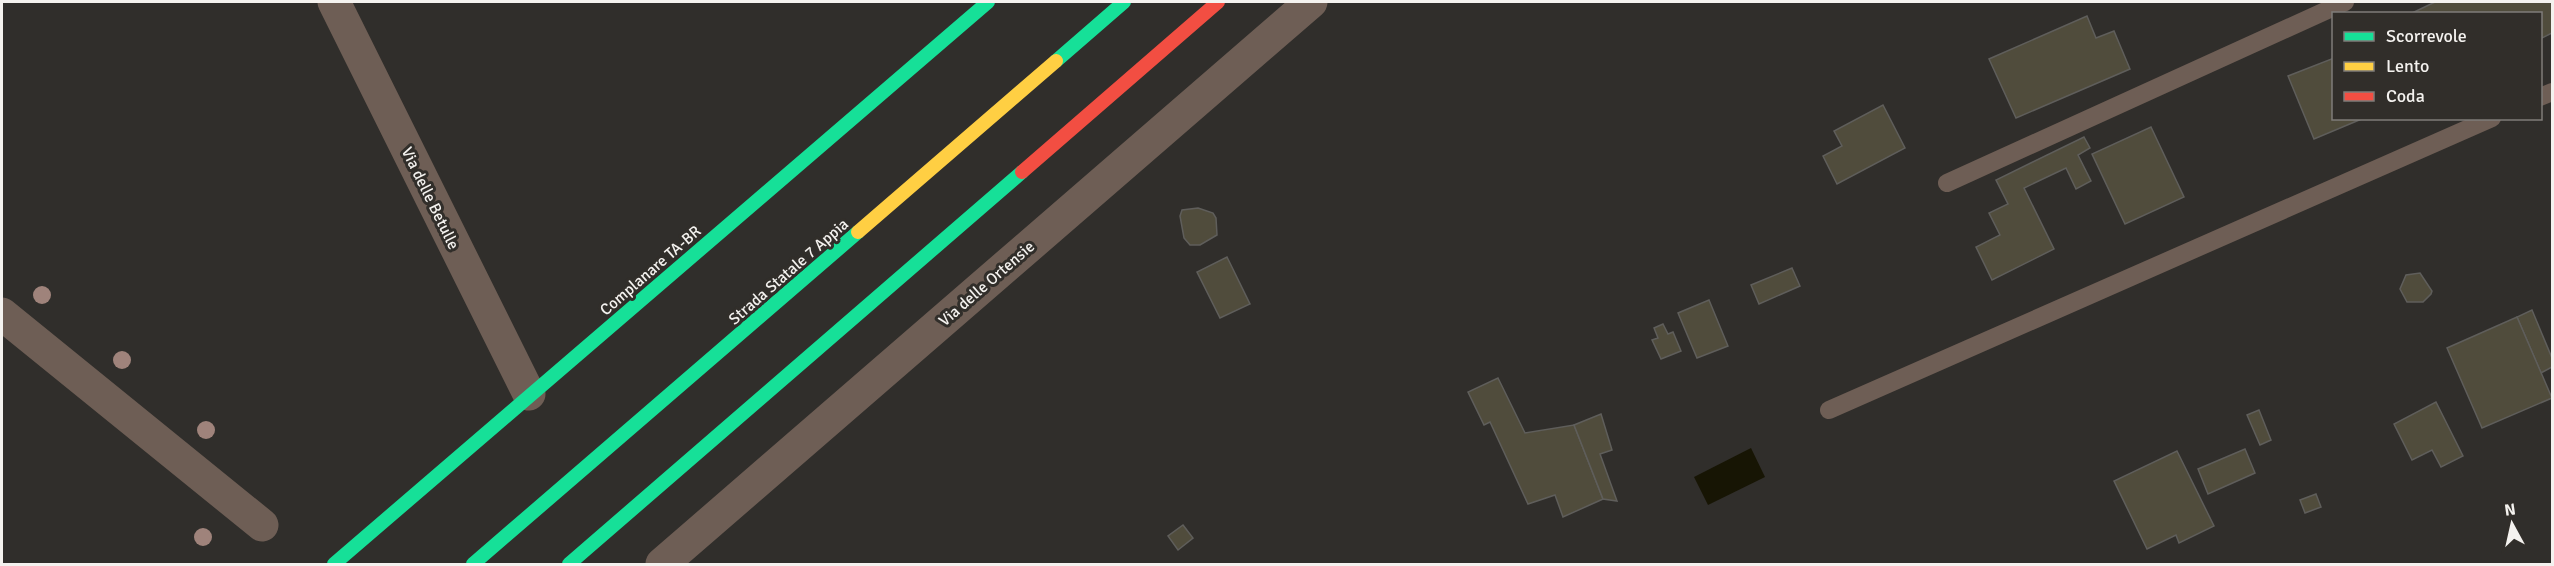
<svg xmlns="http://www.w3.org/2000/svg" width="2554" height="566" viewBox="0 0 2554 566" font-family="Signika,sans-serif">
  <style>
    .water { fill: #171504 }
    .building { fill: #504c3c; stroke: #5f5e5b; stroke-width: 1.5 }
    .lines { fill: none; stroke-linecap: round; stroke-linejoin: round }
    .lane { stroke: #6e5e55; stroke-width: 18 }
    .street { stroke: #6e5e55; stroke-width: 33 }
    .fast { stroke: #16e098; stroke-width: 14 }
    .slow { stroke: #ffcf43; stroke-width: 14 }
    .jam { stroke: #f24e42; stroke-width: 14 }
    .tree { fill: #9f837b }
    .labels { text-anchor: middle; stroke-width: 6; stroke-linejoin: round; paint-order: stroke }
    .street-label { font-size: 16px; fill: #f4f2ef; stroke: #312e2a }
  </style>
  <rect width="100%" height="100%" fill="#302e2b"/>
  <polygon class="water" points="1751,448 1765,477 1708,505 1694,477"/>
  <g class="building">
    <polygon points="2435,2 2552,2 2552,33 2540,39 2540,14 2410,14"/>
    <polygon points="2087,16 2096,38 2114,31 2130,69 2016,118 1989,59"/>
    <polygon points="2334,58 2334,118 2364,118 2314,139 2288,76"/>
    <polygon points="1883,105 1905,148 1837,184 1823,156 1842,146 1834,131"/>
    <polygon points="2151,127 2184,197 2125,224 2092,154"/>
    <polygon points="2084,137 2090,148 2078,155 2091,181 2076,189 2066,168 2024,188 2054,249 1992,280 1976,247 2000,235 1989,213 2008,204 1996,180"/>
    <polygon points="1198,208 1213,213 1216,218 1217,235 1200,245 1190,245 1184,238 1180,216 1182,210"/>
    <polygon points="1227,257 1250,304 1220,318 1197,272"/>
    <polygon points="1792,268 1800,286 1759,304 1751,285"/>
    <polygon points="2420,273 2432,291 2431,294 2423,302 2407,302 2400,289 2406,275"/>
    <polygon points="1709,300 1728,346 1697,358 1678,313"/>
    <polygon points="2532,310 2552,358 2552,367 2541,373 2517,317"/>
    <polygon points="2517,317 2552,398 2482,428 2447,348"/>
    <polygon points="1663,324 1668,334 1673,332 1681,351 1661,359 1652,340 1658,338 1654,328"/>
    <polygon points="1498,378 1525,433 1574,425 1603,499 1563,517 1555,495 1528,504 1490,422 1484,425 1468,392"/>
    <polygon points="2436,402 2463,456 2441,467 2432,450 2412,460 2394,424"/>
    <polygon points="2259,410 2271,440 2260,445 2247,415"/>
    <polygon points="1601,414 1612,450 1600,454 1617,501 1603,499 1574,425"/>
    <polygon points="2245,449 2255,473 2208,494 2198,469"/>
    <polygon points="2177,451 2214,526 2179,543 2176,535 2147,549 2114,481"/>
    <polygon points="2316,494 2321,507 2305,513 2300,500"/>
    <polygon points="1183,525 1193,538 1178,550 1168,536"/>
  </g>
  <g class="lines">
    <g class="lane">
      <polyline points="2540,97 2552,92"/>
      <polyline points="1947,183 2345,2"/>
      <polyline points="1829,410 2492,118"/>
    </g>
    <g class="street">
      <polyline points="334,2 529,394"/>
      <polyline points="2,314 262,525"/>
      <polyline points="662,564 1311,2"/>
    </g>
    <g class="fast">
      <polyline points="1056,61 1124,2"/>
      <polyline points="334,564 988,2"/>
      <polyline points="473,564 858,232"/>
      <polyline points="569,564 1022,172"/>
    </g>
    <polyline class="slow" points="858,232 1056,61"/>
    <polyline class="jam" points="1022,172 1218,2"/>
  </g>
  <g class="tree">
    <circle cx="42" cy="295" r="9"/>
    <circle cx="122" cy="360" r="9"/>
    <circle cx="206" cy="430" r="9"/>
    <circle cx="203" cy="537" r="9"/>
  </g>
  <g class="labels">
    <g class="street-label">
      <text transform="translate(431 198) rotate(64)" y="6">Via delle Betulle</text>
      <text transform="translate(650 270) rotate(-41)" y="6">Complanare TA-BR</text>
      <text transform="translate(788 271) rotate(-41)" y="6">Strada Statale 7 Appia</text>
      <text transform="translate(986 283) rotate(-41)" y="6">Via delle Ortensie</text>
    </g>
  </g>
  <rect width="2554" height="566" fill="none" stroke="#f4f2ef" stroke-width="6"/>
  <rect x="2332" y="12" width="210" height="108" fill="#312e2a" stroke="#7f7c79" stroke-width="1.5"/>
  <rect x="2344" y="32" width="30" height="9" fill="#16e098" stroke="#7f7c79" stroke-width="1.5"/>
  <text x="2386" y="42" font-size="18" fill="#f4f2ef">Scorrevole</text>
  <rect x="2344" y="62" width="30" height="9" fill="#ffcf43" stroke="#7f7c79" stroke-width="1.5"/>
  <text x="2386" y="72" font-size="18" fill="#f4f2ef">Lento</text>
  <rect x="2344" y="92" width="30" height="9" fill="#f24e42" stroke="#7f7c79" stroke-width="1.5"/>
  <text x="2386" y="102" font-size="18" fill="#f4f2ef">Coda</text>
  <g transform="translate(2512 524) rotate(352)" stroke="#312e2a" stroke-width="4.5" paint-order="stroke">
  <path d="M0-4.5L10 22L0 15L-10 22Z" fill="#f4f2ef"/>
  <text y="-9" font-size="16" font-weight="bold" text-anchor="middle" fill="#f4f2ef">N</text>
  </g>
</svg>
